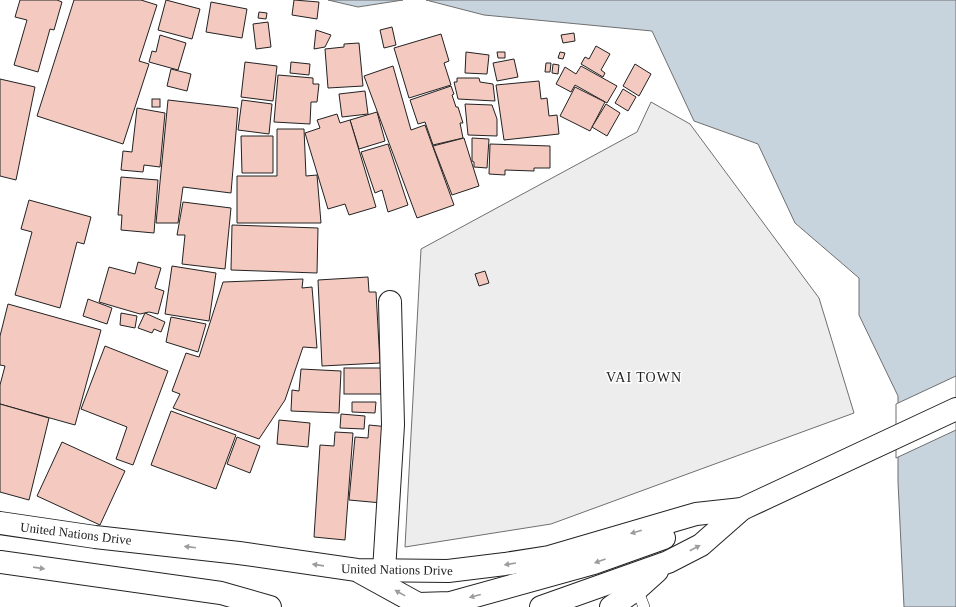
<svg xmlns="http://www.w3.org/2000/svg" width="956" height="607" viewBox="0 0 956 607" font-family="Georgia,serif">
  <style>
    .parking { fill: #ededed; stroke: #6f6f6f }
    .water { fill: #c7d3dd; stroke: #6f6f6f }
    .pier { fill: #fff; stroke: #6f6f6f }
    .building { fill: #f3c9c0; stroke: #222 }
    .lines { fill: none; stroke-linecap: round; stroke-linejoin: round }
    .service-casing { stroke: #222; stroke-width: 12 }
    .minor-casing { stroke: #222; stroke-width: 24 }
    .trunk-casing { stroke: #222; stroke-width: 24 }
    .service { stroke: #fff; stroke-width: 11 }
    .minor { stroke: #fff; stroke-width: 22 }
    .trunk { stroke: #fff; stroke-width: 22 }
    .oneway { fill: #9c9c9c }
    .labels { text-anchor: middle; stroke-width: 3; stroke-linejoin: round; paint-order: stroke }
    .street-label { font-size: 13px; fill: #222; stroke: #fff }
    .neighbourhood-label { font-size: 14px; letter-spacing: 1px; fill: #222; stroke: #fff }
  </style>
  <rect width="100%" height="100%" fill="#fff"/>
  <polygon class="parking" points="651,102 690,124 819,298 854,413 551,524 405,547 421,249 637,132"/>
  <g class="water">
    <polygon points="328,0 403,0 358,7"/>
    <polygon points="426,0 956,0 956,607 904,607 898,482 898,396 859,315 859,278 795,223 758,144 694,121 652,31 484,15"/>
  </g>
  <polygon class="pier" points="956,376 956,430 896,458 896,404"/>
  <g class="building">
    <polygon points="20,0 57,0 62,2 54,30 50,29 38,72 14,65 27,20 15,17"/>
    <polygon points="74,0 141,0 157,5 139,61 149,64 123,144 37,116"/>
    <polygon points="166,0 200,9 192,39 158,30"/>
    <polygon points="294,0 319,2 317,19 292,15"/>
    <polygon points="211,2 247,9 242,38 206,32"/>
    <polygon points="259,12 267,13 266,19 258,18"/>
    <polygon points="268,22 271,47 256,49 253,24"/>
    <polygon points="392,27 396,45 384,48 380,30"/>
    <polygon points="316,30 331,35 325,47 314,49"/>
    <polygon points="574,33 575,41 563,43 561,35"/>
    <polygon points="441,34 449,61 444,63 451,85 409,98 394,48"/>
    <polygon points="160,35 186,43 178,70 149,62 152,51 156,52"/>
    <polygon points="359,43 363,86 328,88 325,49 344,47 344,44"/>
    <polygon points="596,46 610,54 601,70 605,73 603,77 581,64 585,57 589,59"/>
    <polygon points="466,52 489,55 487,74 465,73"/>
    <polygon points="497,52 505,52 505,58 498,58"/>
    <polygon points="560,52 565,53 563,59 558,58"/>
    <polygon points="514,59 518,77 497,81 493,63"/>
    <polygon points="245,62 277,66 273,101 241,97"/>
    <polygon points="291,62 310,64 309,75 290,73"/>
    <polygon points="546,63 551,63 550,72 545,72"/>
    <polygon points="553,64 559,65 558,74 552,73"/>
    <polygon points="635,64 651,74 639,96 623,86"/>
    <polygon points="393,66 411,130 425,125 454,205 417,218 364,76"/>
    <polygon points="581,66 617,86 607,103 575,85 571,92 556,84 565,67 576,74"/>
    <polygon points="171,69 191,74 187,91 167,86"/>
    <polygon points="278,75 313,78 313,84 319,84 317,102 311,102 310,124 274,122"/>
    <polygon points="457,78 479,78 480,82 493,84 495,101 458,99 454,82 457,82"/>
    <polygon points="0,79 35,87 16,180 0,176"/>
    <polygon points="539,81 541,99 547,98 549,116 557,115 559,134 504,140 496,85"/>
    <polygon points="451,86 454,94 452,95 456,107 458,107 463,123 460,123 463,138 433,145 425,122 418,124 410,100"/>
    <polygon points="575,87 605,102 590,131 560,116"/>
    <polygon points="623,89 636,97 628,111 615,103"/>
    <polygon points="365,91 368,114 342,117 339,94"/>
    <rect x="152" y="99" width="8" height="8"/>
    <polygon points="168,100 238,108 231,193 183,187 178,223 156,223"/>
    <polygon points="242,100 272,104 269,134 238,130"/>
    <polygon points="465,104 492,105 497,119 497,136 468,135"/>
    <polygon points="606,104 620,113 607,136 592,127"/>
    <polygon points="137,108 165,113 160,167 144,165 143,172 121,170 123,151 132,152"/>
    <polygon points="377,112 385,141 359,149 350,120"/>
    <polygon points="337,114 340,123 350,120 376,207 349,215 345,204 328,209 305,133 320,128 317,120"/>
    <polygon points="277,129 304,129 306,176 317,175 321,223 237,223 237,176 277,176"/>
    <polygon points="241,136 273,136 273,173 242,173"/>
    <polygon points="464,138 479,186 452,195 433,146"/>
    <polygon points="472,138 489,139 487,168 474,167 474,162 472,161"/>
    <polygon points="388,144 408,205 388,212 382,190 375,193 361,152"/>
    <polygon points="490,144 550,146 550,168 534,168 534,171 505,170 505,175 489,174"/>
    <polygon points="121,177 158,180 154,233 121,230 122,215 118,215"/>
    <polygon points="29,200 91,217 84,244 77,242 60,308 15,295 32,232 21,229"/>
    <polygon points="183,202 231,208 225,269 182,264 185,235 177,235"/>
    <polygon points="232,225 318,228 317,273 231,270"/>
    <polygon points="138,262 161,268 155,288 164,291 158,314 149,312 140,314 99,302 109,267 135,274"/>
    <polygon points="172,266 216,273 209,321 165,314"/>
    <polygon points="485,271 489,283 479,286 475,274"/>
    <polygon points="368,277 369,292 376,292 380,363 322,366 318,280"/>
    <polygon points="303,279 302,288 312,287 317,348 303,347 285,400 259,439 173,408 180,394 172,391 186,353 199,357 223,282"/>
    <polygon points="88,299 112,308 107,324 83,316"/>
    <polygon points="8,304 101,330 75,425 0,404 0,385 5,366 0,365 0,336"/>
    <polygon points="121,313 137,316 135,328 120,325"/>
    <polygon points="145,313 165,322 161,332 154,329 152,333 138,328"/>
    <polygon points="171,317 206,324 198,352 166,342"/>
    <polygon points="105,346 168,371 133,465 116,459 127,427 81,409"/>
    <rect x="344" y="368" width="41" height="26"/>
    <polygon points="301,369 341,371 339,413 291,411 292,390 299,391"/>
    <polygon points="352,402 376,402 375,413 352,412"/>
    <polygon points="0,404 49,418 29,500 0,492"/>
    <polygon points="171,411 236,435 216,489 151,465"/>
    <polygon points="341,414 365,416 364,429 340,428"/>
    <polygon points="279,420 310,423 308,447 277,444"/>
    <polygon points="369,425 389,427 382,503 349,500 355,437 368,438"/>
    <polygon points="335,432 353,433 345,540 314,537 320,445 334,446"/>
    <polygon points="237,437 260,446 250,473 227,464"/>
    <polygon points="62,442 125,471 100,525 37,496"/>
  </g>
  <g class="lines">
    <defs>
      <polyline id="service" points="637,589 644,607"/>
      <polyline id="minor" points="384,571 393,425 390,302"/>
      <g id="trunk">
        <polyline points="0,523 95,537 239,553 357,570 448,571 505,564 549,557 696,514 742,509"/>
        <polyline points="0,562 221,593 270,607"/>
        <polyline points="360,572 418,604 450,603 594,563 664,538"/>
        <polyline points="541,607 668,562 701,545 742,509 956,409"/>
        <polyline points="611,607 637,589 657,571"/>
      </g>
    </defs>
    <use href="#service" class="service-casing"/>
    <use href="#minor" class="minor-casing"/>
    <use href="#trunk" class="trunk-casing"/>
    <use href="#service" class="service"/>
    <use href="#minor" class="minor"/>
    <use href="#trunk" class="trunk"/>
  </g>
  <defs><path id="oneway-solid" d="M-6-.8H1V-3.2L6.5 0L1 3.2V.8H-6Z"/></defs>
  <g class="oneway">
    <use href="#oneway-solid" transform="translate(636 532) rotate(164)"/>
    <use href="#oneway-solid" transform="translate(190 547) rotate(-173)"/>
    <use href="#oneway-solid" transform="translate(695 548) rotate(-28)"/>
    <use href="#oneway-solid" transform="translate(600 561) rotate(160)"/>
    <use href="#oneway-solid" transform="translate(510 564) rotate(171)"/>
    <use href="#oneway-solid" transform="translate(318 565) rotate(-172)"/>
    <use href="#oneway-solid" transform="translate(39 568) rotate(8)"/>
    <use href="#oneway-solid" transform="translate(400 593) rotate(-151)"/>
    <use href="#oneway-solid" transform="translate(475 596) rotate(165)"/>
  </g>
  <g class="labels">
    <g class="street-label">
      <text transform="translate(76 533) rotate(7)" y="5">United Nations Drive</text>
      <text transform="translate(397 569) rotate(1)" y="5">United Nations Drive</text>
    </g>
    <g class="neighbourhood-label">
      <text x="644" y="382">VAI TOWN</text>
    </g>
  </g>
</svg>
